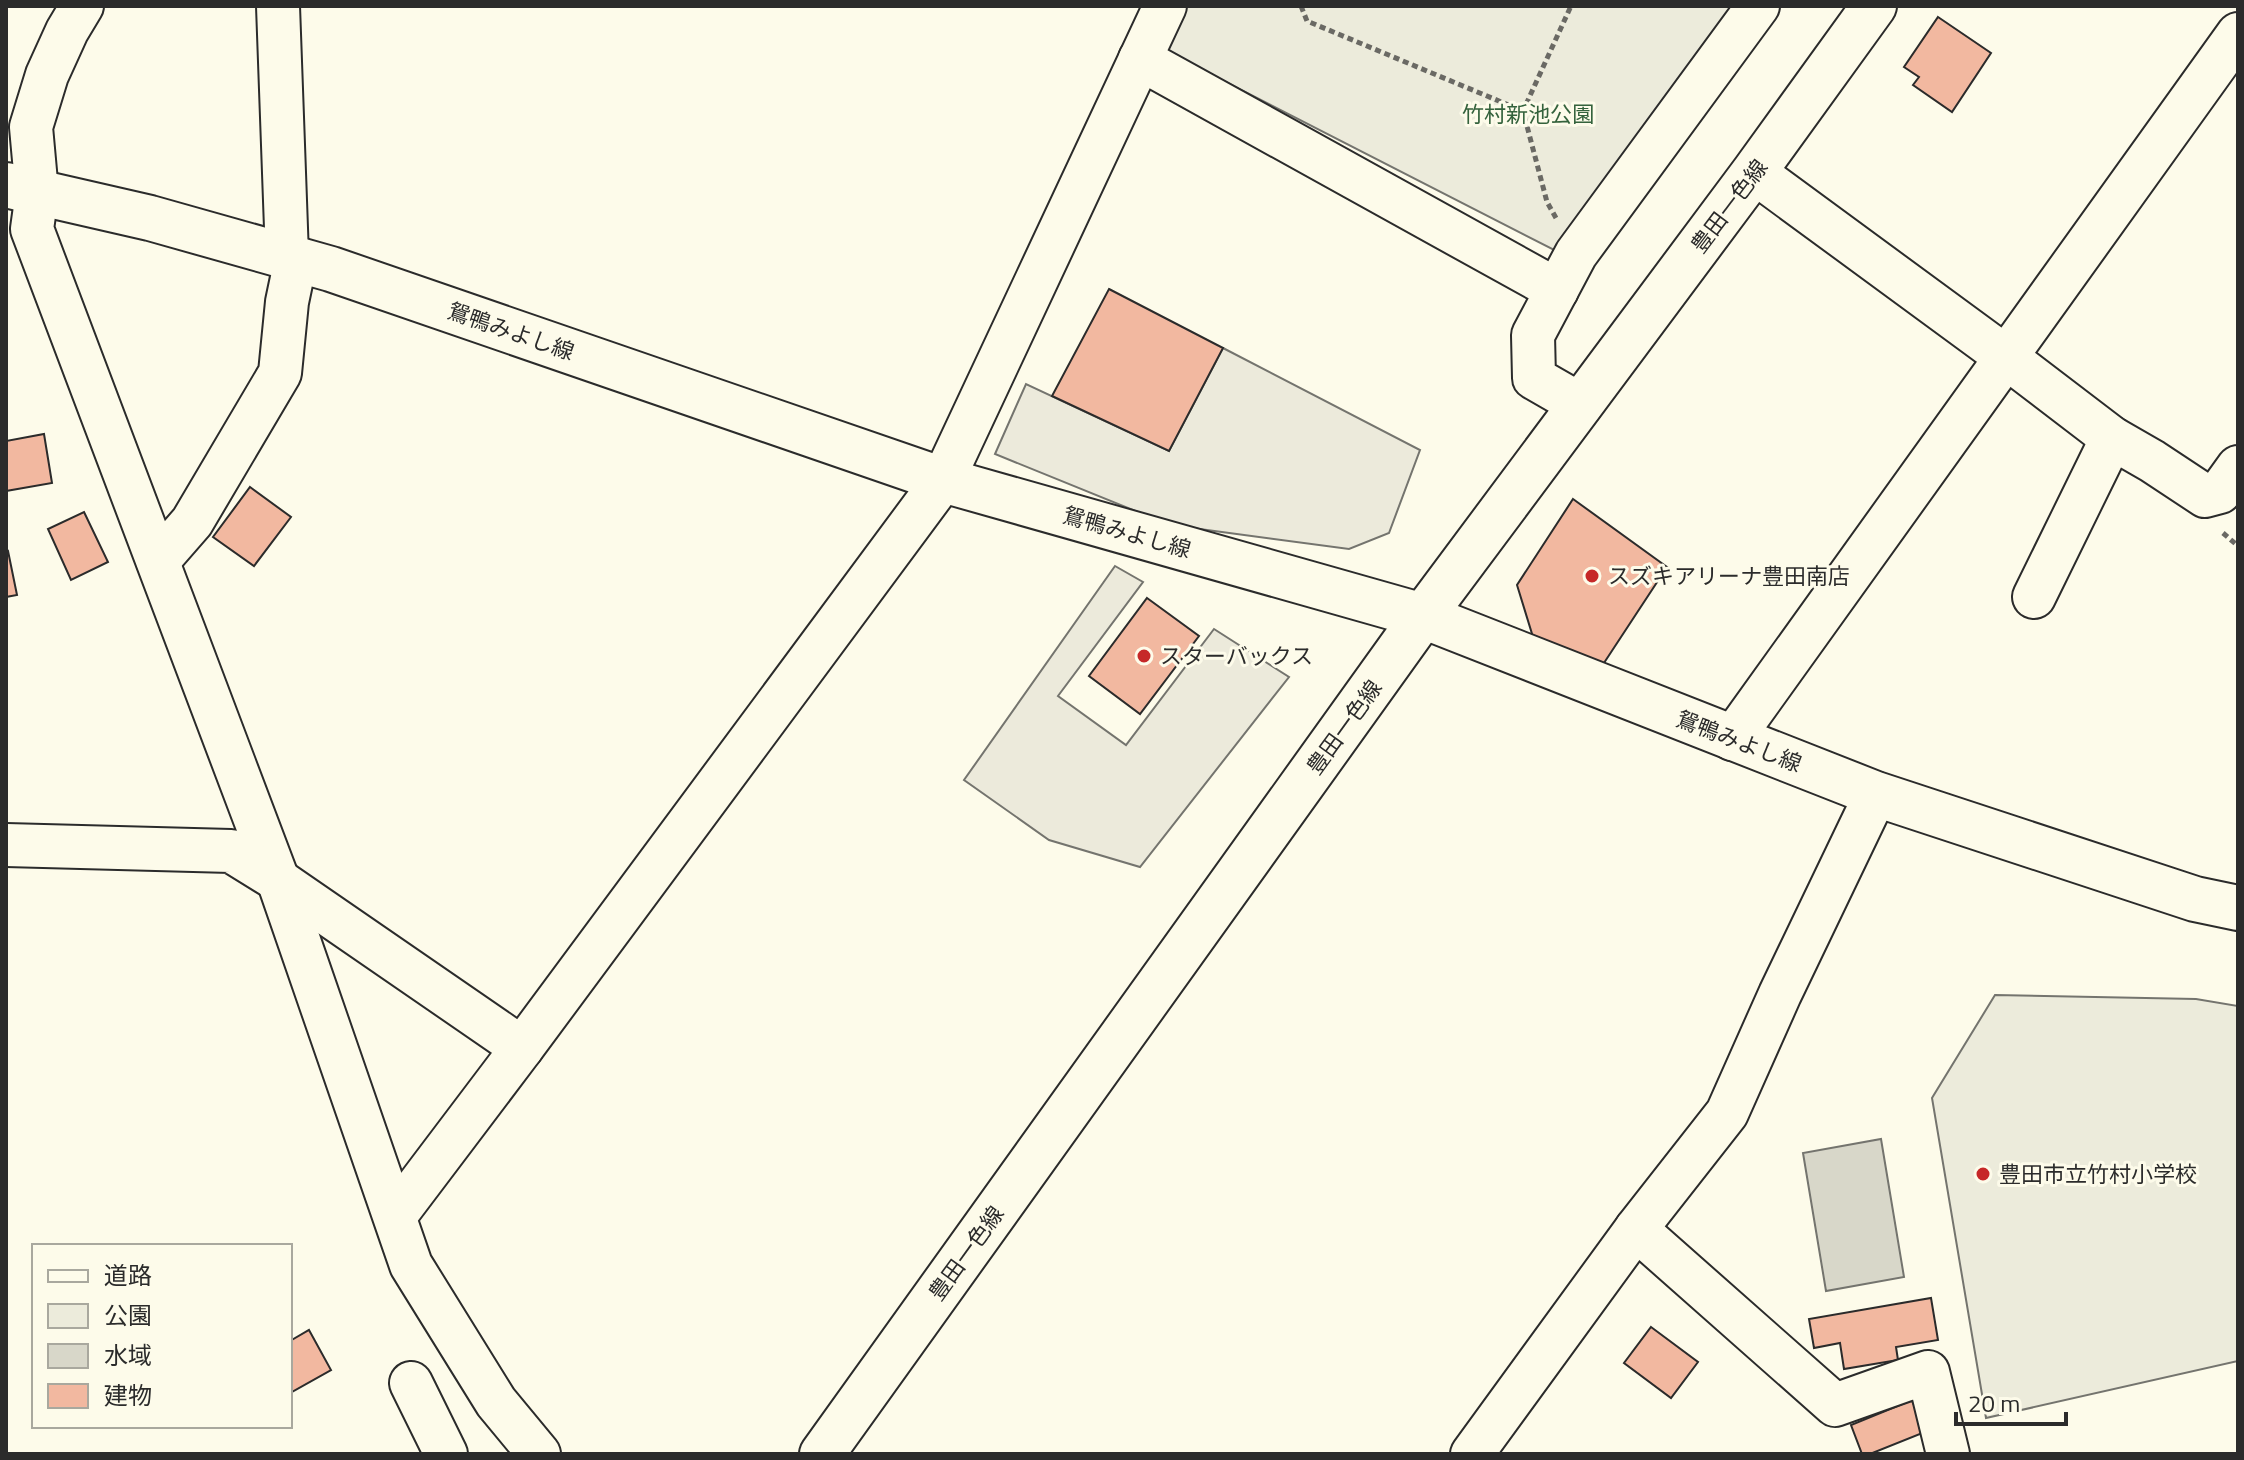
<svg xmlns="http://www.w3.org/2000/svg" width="2244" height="1460" viewBox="0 0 2244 1460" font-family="'Titillium Web','Noto Sans JP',sans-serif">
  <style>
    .green { fill: #ecebdb; stroke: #74746e; stroke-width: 2 }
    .parking { fill: #eceadb; stroke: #74746e; stroke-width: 2 }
    .water { fill: #d8d7c9; stroke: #74746e; stroke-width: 2 }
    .building { fill: #f2b8a0; stroke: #2b2b2b; stroke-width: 2 }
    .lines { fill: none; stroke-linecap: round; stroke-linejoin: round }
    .minor-casing { stroke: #2b2b2b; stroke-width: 46 }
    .major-casing { stroke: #2b2b2b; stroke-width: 48 }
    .path { stroke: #6a6964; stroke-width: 5; stroke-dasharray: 6 4; stroke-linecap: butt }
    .minor { stroke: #fdfbea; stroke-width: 42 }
    .major { stroke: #fdfbea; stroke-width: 44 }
    .poi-dot { fill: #c62828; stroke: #fdfbea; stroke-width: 3 }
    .labels { text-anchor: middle; stroke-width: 6; stroke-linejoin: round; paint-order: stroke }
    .park-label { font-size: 22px; fill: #34623c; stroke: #fdfbea }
    .street-label { font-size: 22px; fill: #2b2b2b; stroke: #fdfbea }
    .poi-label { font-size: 22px; fill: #2b2b2b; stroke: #fdfbea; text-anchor: start }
  </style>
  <rect width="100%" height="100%" fill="#fdfbea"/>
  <g class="green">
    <polygon points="1181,6 1737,6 1562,254 1161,49"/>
    <polygon points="1995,995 2196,999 2238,1006 2238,1361 1986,1418 1932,1098"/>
  </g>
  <g class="parking">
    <polygon points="1223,348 1420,450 1389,533 1349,549 1170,525 995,454 1026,384 1169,451"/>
    <polygon points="1115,566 1143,582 1058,696 1126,745 1214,629 1289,677 1140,867 1049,840 964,780"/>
  </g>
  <polygon class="water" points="1881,1139 1904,1277 1826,1291 1803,1153"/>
  <g class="building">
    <polygon points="1938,17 1991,53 1952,112 1913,85 1919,77 1904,67"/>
    <polygon points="1109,289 1223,348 1169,451 1052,396"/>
    <polygon points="44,434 52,483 6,491 6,441"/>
    <polygon points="250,487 291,517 254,566 213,537"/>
    <polygon points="1573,499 1667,567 1600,669 1533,637 1517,585"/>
    <polygon points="84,512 108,562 71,580 48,529"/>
    <polygon points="8,551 17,595 6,597 6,552"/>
    <polygon points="1147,598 1199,636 1140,714 1089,676"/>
    <polygon points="1931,1298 1938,1340 1896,1347 1898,1360 1844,1369 1840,1343 1814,1348 1809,1319"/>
    <polygon points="1651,1327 1698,1362 1671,1398 1624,1363"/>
    <polygon points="309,1330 331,1370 290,1393 290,1341"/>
    <polygon points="1912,1400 1925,1432 1870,1454 1862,1454 1851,1425"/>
  </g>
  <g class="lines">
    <defs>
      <g id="minor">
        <polyline points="82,6 67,31 47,75 31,127 37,193 32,229 278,880 411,1265 496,1402 539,1454"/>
        <polyline points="278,6 287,256"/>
        <polyline points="1140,59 1557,290"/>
        <polyline points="1754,172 2006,357 2112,438 2152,461 2205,496 2220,492 2238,467"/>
        <polyline points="1581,405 1534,378 1533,335 1576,254 1758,6"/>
        <polyline points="158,561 192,522 280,373 287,302 296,259"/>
        <polyline points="2034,597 2112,438"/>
        <polyline points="1732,739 2238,34"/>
        <polyline points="6,845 231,851 278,880 522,1048 943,480 1165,6"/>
        <polyline points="395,1216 522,1048"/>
        <polyline points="1636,1229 1835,1405 1928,1372 1948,1454"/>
        <polyline points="411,1383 446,1454"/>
        <polyline points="1472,1454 1636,1229 1727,1113 1780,994 1876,794"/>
      </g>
      <g id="major">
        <polyline points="6,185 150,218 331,269 943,480 1423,616 1876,794 2195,899 2238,908"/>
        <polyline points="822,1454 1423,616 1754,172 1874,6"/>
      </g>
    </defs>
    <use href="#minor" class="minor-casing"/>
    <use href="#major" class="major-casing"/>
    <g class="path">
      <polyline points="1301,6 1307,21 1523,111"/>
      <polyline points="1556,218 1547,202 1523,111 1571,6"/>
      <polyline points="2223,533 2238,546"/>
    </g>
    <use href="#minor" class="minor"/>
    <use href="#major" class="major"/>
  </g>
  <g class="poi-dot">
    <circle cx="1592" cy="576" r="8"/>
    <circle cx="1144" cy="656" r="8"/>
    <circle cx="1983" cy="1174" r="8"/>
  </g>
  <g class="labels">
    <g class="park-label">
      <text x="1528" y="122">竹村新池公園</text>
    </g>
    <g class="street-label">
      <text transform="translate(1729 206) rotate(-53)" y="8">豊田一色線</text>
      <text transform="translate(511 331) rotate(19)" y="8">鴛鴨みよし線</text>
      <text transform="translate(1127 532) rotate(16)" y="8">鴛鴨みよし線</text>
      <text transform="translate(1344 727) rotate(-54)" y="8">豊田一色線</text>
      <text transform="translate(1739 741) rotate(21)" y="8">鴛鴨みよし線</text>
      <text transform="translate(966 1253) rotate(-54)" y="8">豊田一色線</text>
    </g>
    <g class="poi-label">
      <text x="1608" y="584">スズキアリーナ豊田南店</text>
      <text x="1160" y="664">スターバックス</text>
      <text x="1999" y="1182">豊田市立竹村小学校</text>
    </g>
  </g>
  <rect width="2244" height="1460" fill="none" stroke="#2b2b2b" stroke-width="16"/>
  <rect x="32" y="1244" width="260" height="184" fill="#fdfbea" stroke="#a9a89e" stroke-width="2"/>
  <rect x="48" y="1270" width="40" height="12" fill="#fdfbea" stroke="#a9a89e" stroke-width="2"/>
  <text x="104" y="1284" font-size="24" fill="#2b2b2b">道路</text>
  <rect x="48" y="1304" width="40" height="24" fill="#ecebdb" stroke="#a9a89e" stroke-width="2"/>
  <text x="104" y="1324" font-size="24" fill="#2b2b2b">公園</text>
  <rect x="48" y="1344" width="40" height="24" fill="#d8d7c9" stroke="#a9a89e" stroke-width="2"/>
  <text x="104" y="1364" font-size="24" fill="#2b2b2b">水域</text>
  <rect x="48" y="1384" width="40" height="24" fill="#f2b8a0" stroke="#a9a89e" stroke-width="2"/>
  <text x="104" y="1404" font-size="24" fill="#2b2b2b">建物</text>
  <path d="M1956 1412v12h110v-12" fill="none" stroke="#2b2b2b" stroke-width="4"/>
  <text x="1968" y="1412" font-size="24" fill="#2b2b2b" stroke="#fdfbea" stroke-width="6" paint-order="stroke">20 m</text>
</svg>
